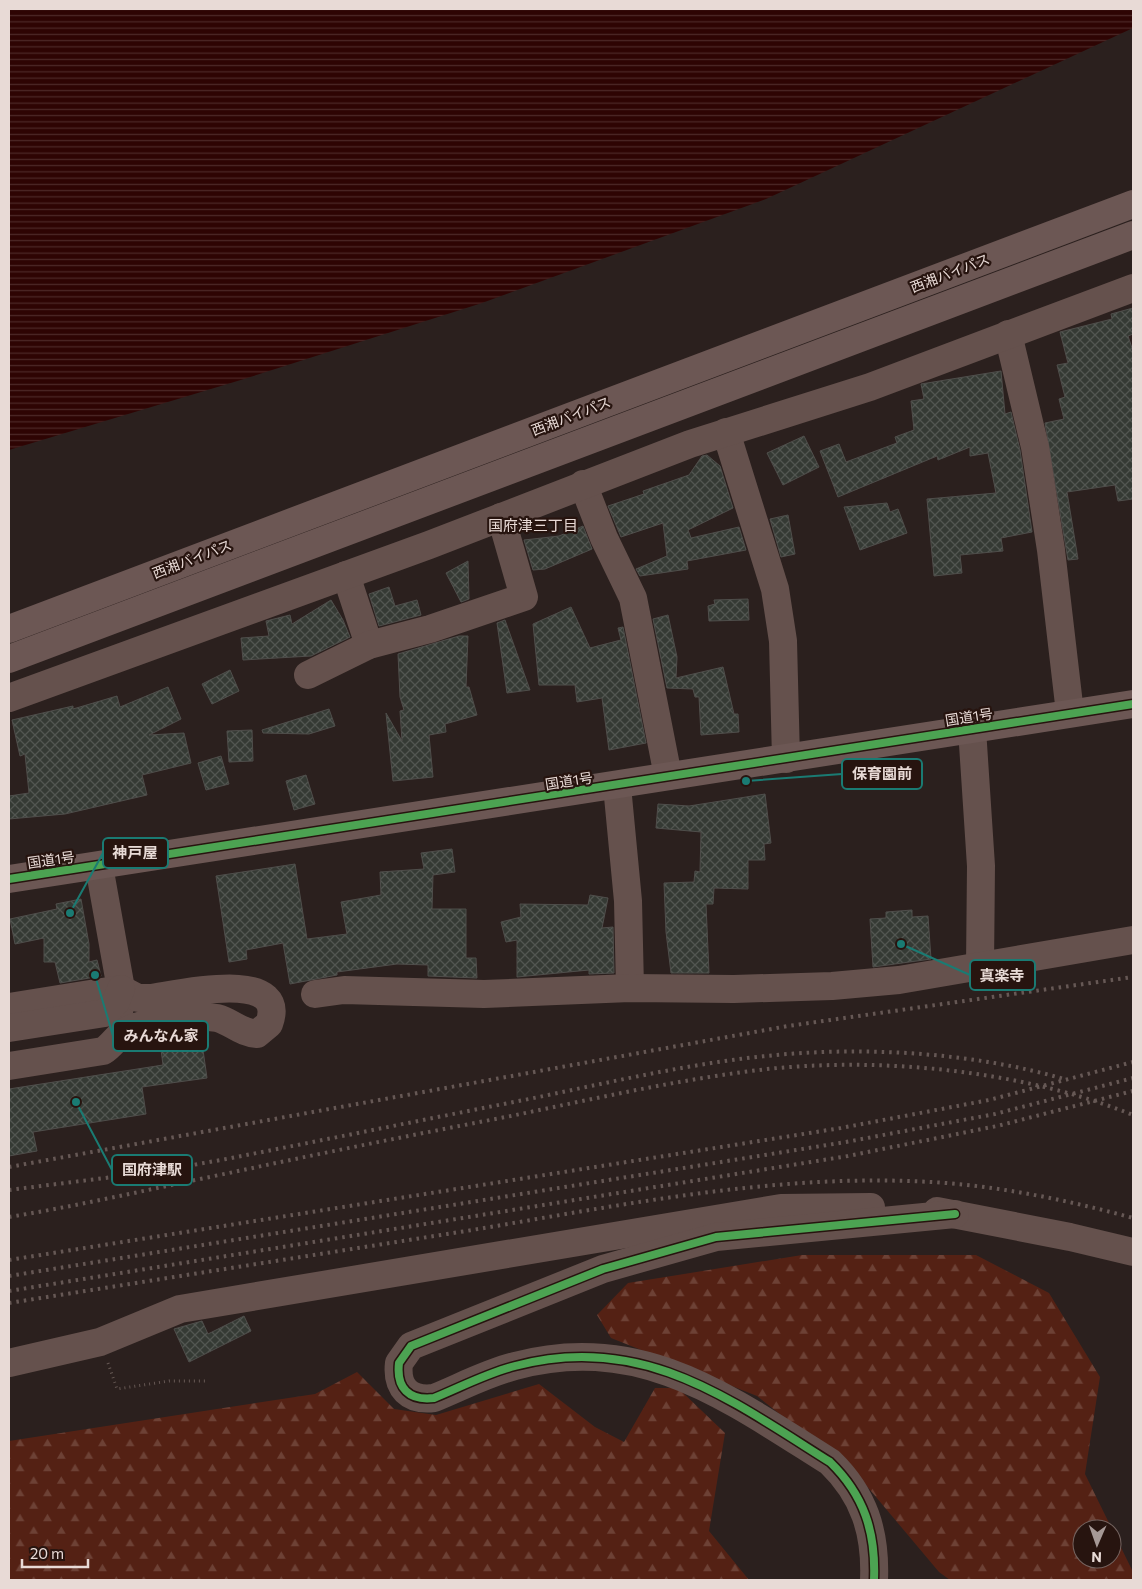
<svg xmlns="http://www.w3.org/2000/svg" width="1142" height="1589" viewBox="0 0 1142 1589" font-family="Commissioner,'Noto Sans JP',sans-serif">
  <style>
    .forest { fill: url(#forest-firs); fill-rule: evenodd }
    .water { fill: url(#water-rules) }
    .building { fill: url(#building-cross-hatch); stroke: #4f4e4b }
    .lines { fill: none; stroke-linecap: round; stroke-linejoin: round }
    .path { stroke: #665854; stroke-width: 3; stroke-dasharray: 1 4; stroke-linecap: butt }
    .minor { stroke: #65514d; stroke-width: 28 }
    .highway { stroke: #6c5754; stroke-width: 28 }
    .rail { stroke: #665855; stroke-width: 4; stroke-dasharray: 2.5 5; stroke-linecap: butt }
    .cycleway-casing { stroke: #27140f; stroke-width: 11 }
    .cycleway { stroke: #4ca352; stroke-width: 8 }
    .labels { text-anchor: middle; stroke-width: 4.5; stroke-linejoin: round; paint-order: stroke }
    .street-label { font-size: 14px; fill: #e8dad6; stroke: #27140f }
    .neighbourhood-label { font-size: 15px; fill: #e8dad6; stroke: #27140f }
    .leader { fill: none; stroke: #1a7b73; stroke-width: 2 }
    .callout-dot { fill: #1a7b73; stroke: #27140f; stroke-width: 2 }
    .callout { fill: #27140f; stroke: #1a7b73; stroke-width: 2 }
    .callout-label { font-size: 15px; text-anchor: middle; font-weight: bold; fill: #e8dad6 }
  </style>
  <defs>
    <pattern id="forest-firs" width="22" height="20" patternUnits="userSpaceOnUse" patternTransform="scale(1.25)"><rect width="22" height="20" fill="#542114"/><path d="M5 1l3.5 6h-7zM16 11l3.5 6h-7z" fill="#6d4135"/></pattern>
    <pattern id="water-rules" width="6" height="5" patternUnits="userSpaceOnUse" patternTransform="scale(1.25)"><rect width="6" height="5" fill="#2e0403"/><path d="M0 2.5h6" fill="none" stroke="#4c2827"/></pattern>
    <pattern id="building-cross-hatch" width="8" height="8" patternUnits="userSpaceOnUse" patternTransform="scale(1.25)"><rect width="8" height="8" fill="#353a34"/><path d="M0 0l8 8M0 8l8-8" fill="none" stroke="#525651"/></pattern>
  </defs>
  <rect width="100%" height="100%" fill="#2b201e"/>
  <g class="forest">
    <path d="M802,1255H976L1049,1293L1100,1377L1085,1474L1133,1572V1580H950L939,1572L860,1478L757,1396L611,1338L597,1315L628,1283ZM1082,1529H1112V1559H1082Z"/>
    <polygon points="357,1372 394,1409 436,1415 539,1384 595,1427 624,1442 655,1388 678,1388 725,1433 709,1531 749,1580 9,1580 9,1441 315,1394"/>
  </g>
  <polygon class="water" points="9,9 1133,9 1133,28 766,199 482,303 244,379 9,450"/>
  <g class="building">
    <polygon points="1133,308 1133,334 1128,336 1133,351 1133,499 1118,501 1115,485 1067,492 1078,559 1068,560 1045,423 1064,419 1059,399 1065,397 1057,365 1068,363 1060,332 1112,319 1111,314"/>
    <polygon points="1001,371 1005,414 1011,412 1020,450 1032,532 1001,538 1003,551 960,555 962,573 934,576 927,499 996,493 988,453 970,456 970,447 938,460 937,456 838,497 820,451 839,444 846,462 897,443 895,437 914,430 911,401 924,399 921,384"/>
    <polygon points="804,436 819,467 783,485 767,453"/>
    <polygon points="707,455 720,466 733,508 688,530 691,538 739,527 746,550 687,561 688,569 640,576 636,569 667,556 663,523 621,537 608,506 644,494 643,491 689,475 702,456"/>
    <polygon points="887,503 890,512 898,509 907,533 860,550 844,507"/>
    <polygon points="788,515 795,554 781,557 770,519"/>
    <polygon points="583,526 592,549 545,569 533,570 524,540 559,536"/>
    <polygon points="468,561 469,599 461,602 446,573"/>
    <polygon points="389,587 395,606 417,600 421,615 379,626 369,594"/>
    <polygon points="748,599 749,620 709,621 708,606 715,604 714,600"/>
    <polygon points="331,600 343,620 350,637 311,656 243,660 241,638 269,636 266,621 290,615 292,624"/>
    <polygon points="571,607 590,648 621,640 618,628 623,627 646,743 609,750 602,698 577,702 575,685 539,685 533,624"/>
    <polygon points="668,615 677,657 676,678 723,667 734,714 738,714 739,732 701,735 699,697 695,697 693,689 667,688 653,619"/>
    <polygon points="505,620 530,690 507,693 497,623"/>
    <polygon points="459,636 468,636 466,687 469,687 477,715 445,724 446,732 429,735 433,777 393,781 386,713 402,741 400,711 404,710 400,697 398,654"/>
    <polygon points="230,670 239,691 212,704 202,684"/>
    <polygon points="168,687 181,719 149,735 184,733 191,763 142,775 147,795 65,814 9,819 9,796 29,793 25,754 20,756 12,720 73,706 73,709 117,696 120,707"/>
    <polygon points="329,709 335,726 309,734 263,733 262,730"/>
    <polygon points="252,730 253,761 229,762 227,731"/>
    <polygon points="221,756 229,784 206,790 198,763"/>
    <polygon points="306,775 315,804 294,810 286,781"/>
    <polygon points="765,794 771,843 764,844 765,860 748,860 748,889 714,888 713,904 706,904 709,973 671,973 666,932 664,883 694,882 695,871 700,872 701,832 656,828 658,804 689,806"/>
    <polygon points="452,849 455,872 433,875 432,909 466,909 466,958 476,958 477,978 428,976 428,965 397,964 337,972 337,975 290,984 283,943 246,950 247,959 229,962 216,876 295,864 307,939 347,934 341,902 381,895 380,872 424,869 421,853"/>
    <polygon points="590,895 608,898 602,928 613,927 614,973 589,974 589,970 517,977 517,940 506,942 501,922 521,917 520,904 588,905"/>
    <polygon points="81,899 89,944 89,962 97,960 101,976 60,983 55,962 44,962 44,938 15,944 10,919 57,909 56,904"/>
    <polygon points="912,910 912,917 928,916 931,959 873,967 870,919 886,918 886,912"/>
    <polygon points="201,1036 207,1078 142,1087 146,1114 33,1132 37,1151 9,1156 9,1089 163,1065 160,1042"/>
    <polygon points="244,1316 251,1331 189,1362 174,1329 202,1321 208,1334"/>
  </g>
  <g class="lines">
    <polyline class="path" points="108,1363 117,1389 169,1381 207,1381"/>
    <g class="minor">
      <polyline points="1008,334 1035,447 1051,550 1070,713"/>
      <polyline points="726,432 775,589 783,641 786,759"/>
      <polyline points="583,484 604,538 633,598 668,776"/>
      <polyline points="346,575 369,645"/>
      <polyline points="308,675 369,645 430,629 524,597 501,517"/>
      <polyline points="9,698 429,545 690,444 870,387 1133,288"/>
      <polyline points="972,729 981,866 980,966"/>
      <polyline points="617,786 628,901 630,988"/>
      <polyline points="99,866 121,989 120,1008"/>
      <polyline points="315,994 344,990 484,994 630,988 734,989 832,986 899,980 1133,940"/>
      <path d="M9,1007L121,989L138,998H150C175,995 290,967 269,1024L257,1034C241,1033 232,1022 217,1018C194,1014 148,1020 126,1031C118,1034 113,1045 103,1051L9,1066"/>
      <polyline points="9,1028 105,1013 116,1002 121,989"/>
      <polyline points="937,1211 1070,1237 1133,1252"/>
      <polyline points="9,1363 100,1342 180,1309 781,1208 871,1207"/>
      <path d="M874,1580C876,1532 864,1495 830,1462C728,1398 641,1332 515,1366C487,1373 461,1387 434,1398C409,1401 396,1388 399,1363L411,1346L603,1269L716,1237L955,1214"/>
    </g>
    <g class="highway">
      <polyline points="9,629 1133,204"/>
      <polyline points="9,659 1133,235"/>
      <polyline points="9,879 1133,704"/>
    </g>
    <g class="rail">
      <polyline points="9,1167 788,1026 1133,977"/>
      <path d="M9,1190L153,1172L221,1160C324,1140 427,1119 529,1099C607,1083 686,1064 766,1056C861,1046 972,1052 1064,1079"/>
      <path d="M9,1217C83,1205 155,1188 229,1173C322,1153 417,1134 511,1116C593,1099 676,1080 759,1070C878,1056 1022,1070 1133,1115"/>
      <polyline points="9,1260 841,1128 989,1100 1133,1062"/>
      <polyline points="9,1276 846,1142 995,1114 1133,1078"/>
      <polyline points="9,1291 848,1156 997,1126 1133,1091"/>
      <path d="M9,1303C161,1279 314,1255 466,1231C611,1207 761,1176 908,1181C985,1183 1060,1198 1133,1218"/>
    </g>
    <defs>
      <g id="cycleway">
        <polyline points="9,879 1133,704"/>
        <path d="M874,1580C876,1532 864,1495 830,1462C728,1398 641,1332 515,1366C487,1373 461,1387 434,1398C409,1401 396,1388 399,1363L411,1346L603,1269L716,1237L955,1214"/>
      </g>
    </defs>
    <use href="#cycleway" class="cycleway-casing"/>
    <use href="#cycleway" class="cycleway"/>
  </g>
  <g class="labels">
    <g class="street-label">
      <text transform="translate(950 273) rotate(-21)" y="5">西湘バイパス</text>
      <text transform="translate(571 416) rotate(-21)" y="5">西湘バイパス</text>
      <text transform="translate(192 559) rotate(-21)" y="5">西湘バイパス</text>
      <text transform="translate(969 717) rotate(-9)" y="5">国道1号</text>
      <text transform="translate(569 781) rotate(-9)" y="5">国道1号</text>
      <text transform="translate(51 860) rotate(-8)" y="5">国道1号</text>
    </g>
    <g class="neighbourhood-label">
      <text x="533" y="531">国府津三丁目</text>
    </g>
  </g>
  <path class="leader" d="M746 781L842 774M70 913L103 853M901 944L970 975M95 975L113 1036M76 1102L112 1170"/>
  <g class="callout-dot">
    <circle cx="746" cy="781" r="5"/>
    <circle cx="70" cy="913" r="5"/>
    <circle cx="901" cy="944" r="5"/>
    <circle cx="95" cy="975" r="5"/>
    <circle cx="76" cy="1102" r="5"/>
  </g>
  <g class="callout">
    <rect x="842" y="759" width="80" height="30" rx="5"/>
    <rect x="103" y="838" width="65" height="30" rx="5"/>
    <rect x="970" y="960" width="65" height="30" rx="5"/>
    <rect x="113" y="1021" width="95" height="30" rx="5"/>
    <rect x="112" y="1155" width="80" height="30" rx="5"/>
  </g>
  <g class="callout-label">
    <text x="882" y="779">保育園前</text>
    <text x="135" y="858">神戸屋</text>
    <text x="1002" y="981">真楽寺</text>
    <text x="161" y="1041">みんなん家</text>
    <text x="152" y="1175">国府津駅</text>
  </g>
  <rect width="1142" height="1589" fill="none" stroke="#e8dad6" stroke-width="20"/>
  <g transform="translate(1097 1544) rotate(182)"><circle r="24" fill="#27140f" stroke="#74635f"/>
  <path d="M0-4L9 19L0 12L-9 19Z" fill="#a69996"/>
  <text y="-8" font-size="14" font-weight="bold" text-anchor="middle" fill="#e8dad6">N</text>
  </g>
  <path d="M22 1559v8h66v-8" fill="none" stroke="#e8dad6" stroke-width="2.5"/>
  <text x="30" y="1559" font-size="15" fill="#e8dad6" stroke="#27140f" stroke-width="4" paint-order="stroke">20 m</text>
</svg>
